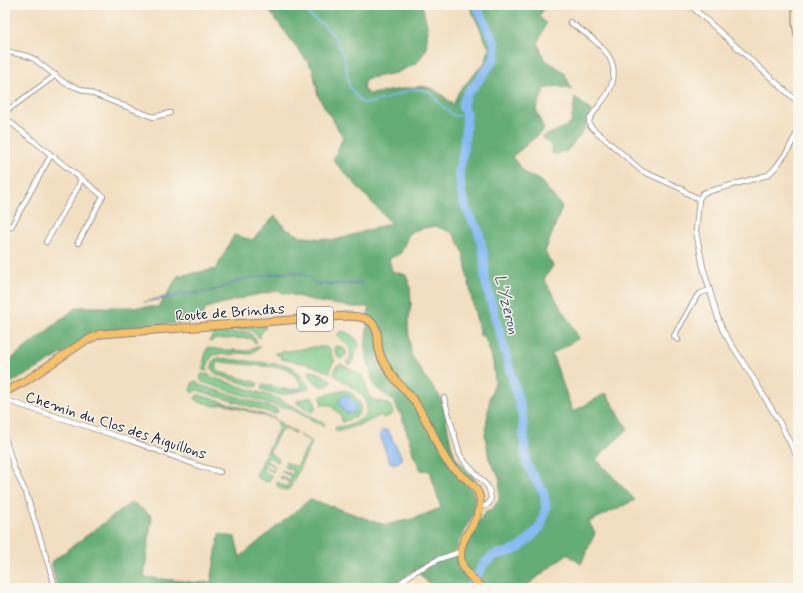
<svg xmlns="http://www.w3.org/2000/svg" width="803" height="593" viewBox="0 0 803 593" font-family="Mynerve,sans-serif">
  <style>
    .green { fill: #7ac888; stroke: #4e7562 }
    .forest { fill: #63ac74; stroke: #426758 }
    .water { fill: #88baf5; stroke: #556e98 }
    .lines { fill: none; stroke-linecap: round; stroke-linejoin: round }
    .stream { stroke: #88baf5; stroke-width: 1.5 }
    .river { stroke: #88baf5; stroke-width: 9 }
    .minor-casing { stroke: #8a807e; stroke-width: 6 }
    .secondary-casing { stroke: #8a807e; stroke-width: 9 }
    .primary-casing { stroke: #8a807e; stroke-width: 9 }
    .minor { stroke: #fff; stroke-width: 4.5 }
    .secondary { stroke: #fbe6c4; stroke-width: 7 }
    .primary { stroke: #f5c16b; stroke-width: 7 }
    .labels { text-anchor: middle; stroke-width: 3; stroke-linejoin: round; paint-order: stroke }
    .shield { fill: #fbf7ec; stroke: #636270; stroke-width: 1 }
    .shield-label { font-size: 14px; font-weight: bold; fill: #22223b }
    .street-label { font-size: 15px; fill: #22223b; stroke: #fbf7ec }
    .water-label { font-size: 16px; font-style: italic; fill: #46577c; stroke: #fbf7ec }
  </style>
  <rect width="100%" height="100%" fill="#fbf7ec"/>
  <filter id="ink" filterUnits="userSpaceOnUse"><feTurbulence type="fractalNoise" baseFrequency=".025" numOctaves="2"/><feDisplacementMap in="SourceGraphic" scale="8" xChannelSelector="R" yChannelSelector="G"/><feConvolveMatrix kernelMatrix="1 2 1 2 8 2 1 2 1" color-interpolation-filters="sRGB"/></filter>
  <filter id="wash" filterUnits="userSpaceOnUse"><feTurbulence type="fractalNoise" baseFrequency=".012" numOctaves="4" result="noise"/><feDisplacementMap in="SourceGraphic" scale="16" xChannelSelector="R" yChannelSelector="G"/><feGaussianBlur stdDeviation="0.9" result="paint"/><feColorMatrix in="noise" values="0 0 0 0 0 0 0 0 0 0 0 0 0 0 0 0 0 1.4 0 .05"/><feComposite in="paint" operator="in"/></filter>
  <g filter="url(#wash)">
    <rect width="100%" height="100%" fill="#f2dfc1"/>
    <g class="green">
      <polygon points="263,325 266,327 261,333 259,338 252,331 248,329 213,331 212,329"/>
      <path d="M342,331C348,333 358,337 359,345C359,347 352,360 351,364H347L346,363C356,351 348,344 338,336V334Z"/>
      <polygon points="246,332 250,333 257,342 255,343 250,338 213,339 211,342 209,341 212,336 215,334"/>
      <path d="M339,346L346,351V355L341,359C336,357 336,352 334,347Z"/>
      <polygon points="260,347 250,354 238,353 229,355 217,354 213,355 209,361 207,367 208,371 202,370 207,348 223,350 248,351 252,348"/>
      <path d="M315,347H325L330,349L332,358L335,360C331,365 329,368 331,373L308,364L281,359V355H277L275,353Z"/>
      <path d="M218,358L286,365L292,367L294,369L308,384L309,389L305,390L280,395L261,389L263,384C274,387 290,393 302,387C301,380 291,372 285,368L221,362C215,363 214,368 219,372L258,383L256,387L217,375C211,370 211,367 214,360Z"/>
      <path d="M341,364L364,377C367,384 365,392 371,398C379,405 391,398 393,413L391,415L383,418L381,415L365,423L337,432L335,430V428L337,427C350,425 369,422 367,405C366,402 366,399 363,397C355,388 345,382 335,376L334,373L336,367Z"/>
      <path d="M308,371C316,371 324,376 331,380V383C319,391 315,382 308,373Z"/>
      <polygon points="203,374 209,375 214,378 276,398 298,409 325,424 323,426 287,407 281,407 202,382 200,378 201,375"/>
      <polygon points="196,381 199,385 277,409 278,412 275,414 197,390 192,393 190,390 193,382"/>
      <path d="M345,390C353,393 365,403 359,413C356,418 347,420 342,422L341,416L332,407L331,405H322L321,396Z"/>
      <path d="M197,395H200L274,418L281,423V425L296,432L295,433C290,431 285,427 280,431L270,451V453L279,459L278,462L268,457L266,461L276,467H275L265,462L264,466L274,471L273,472L263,467L262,470L272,476L269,481L266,482L257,477L256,474L278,430C279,425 278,422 274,419L224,404L215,406L197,401L195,398Z"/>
      <polygon points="312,397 315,399 315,409 314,411 311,412 297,403 297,401 299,400"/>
      <path d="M299,435L311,441L312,443L290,488C286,492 281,489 277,486V482L287,487L289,482L279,477L280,476L290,481L291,476L282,472V470L292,475L294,471L284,466L286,462L294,466L298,465L309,443L308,440Z"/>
    </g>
    <g class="forest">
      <path d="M266,5H422L428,29L426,50L417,63L396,73L365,79L363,89L369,94L422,86C435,88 444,96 453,105L459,91L486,61L489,48L469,5H546L539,16L546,23L538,43L544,59L564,72L572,90L557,86L545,89L536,109L544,130L512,157L527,175L540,180L562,207L545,252L553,266L544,279L579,338L552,354L573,412L606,393L628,429L596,459L635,500L589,522L595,533L581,564L567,554L524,588H434L418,573L440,560L464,553L467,542L484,513L491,510L499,500L500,479L489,459L485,435L490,397L495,382L493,362L485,338L480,335L472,300L463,251L453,233L435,226L419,229L409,233L401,253L389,259L392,271L406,275L410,286L411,304L408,325L411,354L424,376L434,388L442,400L451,444L455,457L476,479L469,486L475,497V511L460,539L455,553L414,570L391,588H57L51,562L132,502L152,516L144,577L200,583L211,582L219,534L235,537L240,557L310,499L385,525L412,519L441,508L430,471L421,470L414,456L402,417L393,401L374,386L365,351L367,327L369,307H352L319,302L277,291L250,296L206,308L200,321L100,331L33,371L5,386V364L77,307H159L178,276L216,269L234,235L252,240L275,216L286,229L303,237L336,240L391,223L333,160L343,137L318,96L313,69L267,8Z"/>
      <polygon points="575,97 591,111 587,123 584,130 566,152 561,151 558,155 551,153 552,147 543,137 571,124"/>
    </g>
    <g class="water">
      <path d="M292,272C304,273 308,275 315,283L342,284L362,283V284L345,285L315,284L310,277L304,275L293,273L275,274L259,277L244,279L217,290L201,293L179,295L169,298L144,302L182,293L204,292L219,289L238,280L243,279L261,277L274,273Z"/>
      <path d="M343,395C362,398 358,418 347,413C344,412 341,406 339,403V400Z"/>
      <path d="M387,430L388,431L401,456V460C399,463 393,464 390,462L383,445L380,433L382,431Z"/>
    </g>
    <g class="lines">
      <polyline class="stream" points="302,5 310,16 324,25 334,36 342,52 345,60 349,86 356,96 363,103 369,103 385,99 409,90 416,89 423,90 428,91 431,93 440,104 453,115 458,116 467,115"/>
      <polyline class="river" points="469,588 483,565 490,558 497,554 506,553 519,548 530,538 541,526 546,507 544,493 535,479 526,462 522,413 485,280 484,255 478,230 466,209 462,194 459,171 463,154 467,115 462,106 467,93 475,85 495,58 495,43 478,9 477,5"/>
    </g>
  </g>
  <g filter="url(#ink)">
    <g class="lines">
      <defs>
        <g id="minor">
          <polyline points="690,5 798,102"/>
          <path d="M570,22C594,40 627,58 608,93C602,103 593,111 589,121L590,126L642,171L682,189L687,193L699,199"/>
          <polyline points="5,51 27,56 34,59 65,83 153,117 170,113"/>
          <polyline points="5,112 56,75"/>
          <polyline points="5,118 103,196 78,243"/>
          <polyline points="798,131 787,152 776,167 768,175 703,193 699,199 696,231 703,267 717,315 723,331 755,381 780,423 798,459"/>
          <polyline points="11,227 51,155"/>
          <polyline points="46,242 78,187 81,179"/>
          <polyline points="678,340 674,336 697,296 701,293 710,290"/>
          <path d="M444,398L460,455L465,462L488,487C492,497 493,506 480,507"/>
          <polyline points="5,400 129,440 199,466 220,472"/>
          <polyline points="5,438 14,468 26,493 52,576 55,588"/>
          <polyline points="394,588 414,572 439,559 460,552"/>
        </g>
        <polyline id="secondary" points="796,5 796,22 798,36"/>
        <path id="primary" d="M5,392L27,380L82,343L100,334L344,316C361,316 376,317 378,338C378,342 378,346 379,350C381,360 388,370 395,379C402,388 412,396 418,407C422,414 426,421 430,428C436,440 440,454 450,465C460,476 476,482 480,498C481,503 480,508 478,513C476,521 471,527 467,534C453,559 463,572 483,588"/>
      </defs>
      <use href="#minor" class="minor-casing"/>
      <use href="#secondary" class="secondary-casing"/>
      <use href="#primary" class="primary-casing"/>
      <use href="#minor" class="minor"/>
      <use href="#secondary" class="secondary"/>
      <use href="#primary" class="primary"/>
    </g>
  </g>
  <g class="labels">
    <rect class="shield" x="297" y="307" width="36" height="24" rx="3"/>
    <g class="shield-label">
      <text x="315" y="324">D 30</text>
    </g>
    <g class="street-label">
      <text transform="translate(230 312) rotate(-4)" y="5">Route de Brindas</text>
      <text transform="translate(116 425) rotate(18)" y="5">Chemin du Clos des Aiguillons</text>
    </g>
    <g class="water-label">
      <text transform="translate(508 304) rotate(76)" y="6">L'Yzeron</text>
    </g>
  </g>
  <rect width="803" height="593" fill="none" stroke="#fbf7ec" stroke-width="20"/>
</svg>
